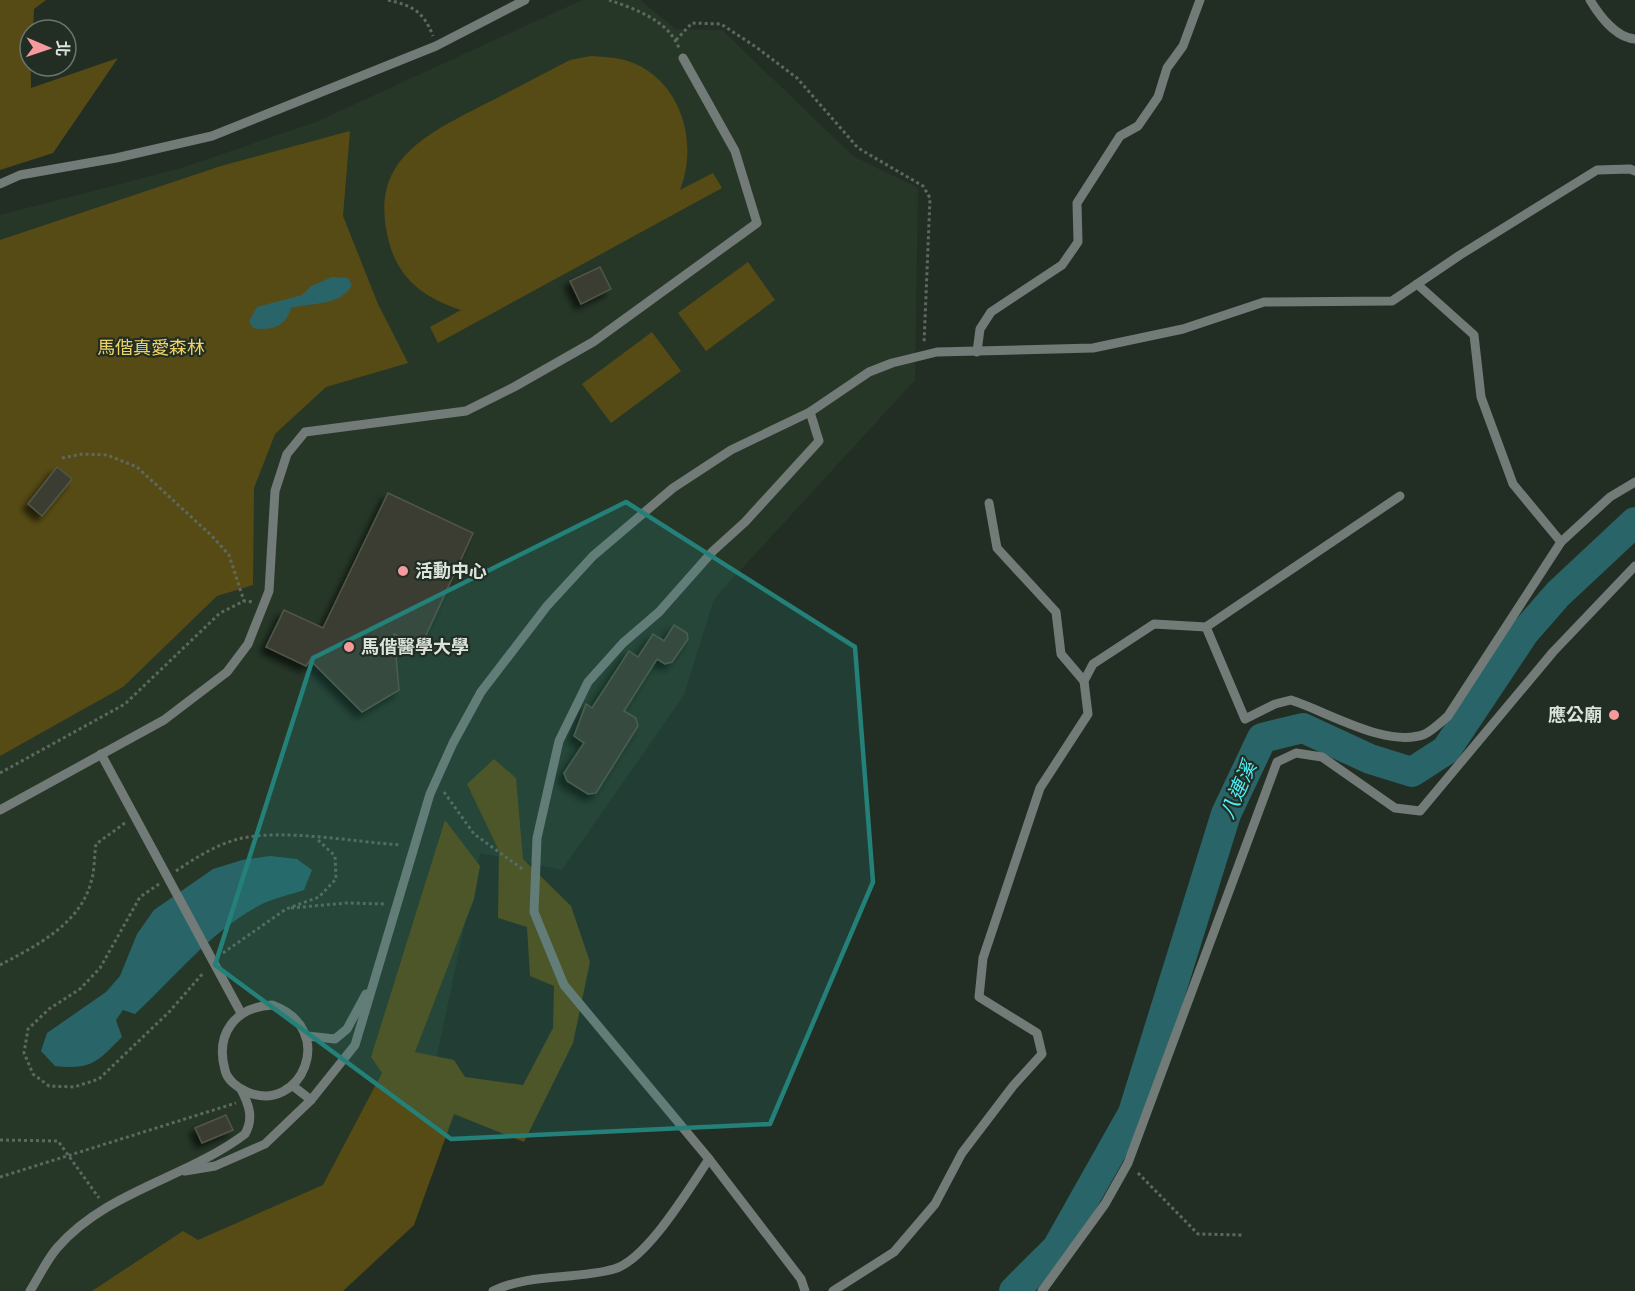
<svg xmlns="http://www.w3.org/2000/svg" width="1635" height="1291" viewBox="0 0 1635 1291" font-family="'Fira Sans','Noto Sans TC',sans-serif">
  <style>
    .built { fill: #263728 }
    .green { fill: #574b15 }
    .water { fill: #296468 }
    .lines { fill: none; stroke-linecap: round; stroke-linejoin: round }
    .river { stroke: #296468; stroke-width: 30 }
    .building { fill: #3a3e30; stroke: #515647; stroke-width: 1.5; filter: url(#shadow) }
    .path { stroke: #5e685f; stroke-width: 3; stroke-dasharray: 3 3; stroke-linecap: butt }
    .service { stroke: #727b78; stroke-width: 9 }
    .service-bridge { stroke: #727b78; stroke-width: 9 }
    .marked { fill: #248179; fill-opacity: 0.2; stroke: #248179; stroke-width: 4.5; stroke-linejoin: round }
    .poi-dot { fill: #f59b9e; stroke: #222e24; stroke-width: 2 }
    .labels { text-anchor: middle; stroke-width: 4.5; stroke-linejoin: round; paint-order: stroke }
    .park-label { font-size: 18px; fill: #eed467; stroke: #222e24 }
    .poi-label { font-size: 18px; font-weight: bold; fill: #dce3dc; stroke: #222e24; text-anchor: start }
    .water-label { font-size: 20px; font-style: italic; fill: #4cf0f9; stroke: #222e24 }
  </style>
  <defs>
    <filter id="shadow"><feDropShadow dx="-5.5" dy="5.5" stdDeviation="3" flood-color="#0009"/></filter>
  </defs>
  <rect width="100%" height="100%" fill="#222e24"/>
  <polygon class="built" points="582,0 640,0 676,29 722,30 853,156 918,188 915,380 714,599 684,695 562,870 480,853 430,1088 238,1291 0,1291 0,215 178,169 316,122"/>
  <g class="green">
    <polygon points="0,0 46,0 34,9 33,30 30,30 31,88 118,58 53,153 0,170"/>
    <path d="M591,56C604,57 616,57 628,61C681,79 699,142 680,190L713,173L722,188L438,343L430,327L461,310C425,298 399,280 389,242C368,163 421,137 481,106C511,91 541,75 570,60Z"/>
    <polygon points="350,131 343,216 378,304 408,363 326,387 275,434 254,488 253,585 217,596 123,687 0,756 0,240 221,166"/>
    <polygon points="748,262 775,300 706,351 678,313"/>
    <polygon points="652,332 681,371 611,423 582,384"/>
    <polygon points="494,759 516,778 523,859 571,906 590,962 573,1043 524,1142 454,1114 414,1225 343,1291 92,1291 183,1231 198,1240 323,1185 382,1073 371,1057 445,820 480,866 474,899 415,1052 454,1060 465,1077 523,1085 553,1028 554,986 530,976 527,927 498,918 499,851 467,784"/>
  </g>
  <g class="water">
    <path d="M332,277L348,278L352,285C340,307 312,302 291,308C286,327 271,331 253,328L249,321L257,307L302,295L311,286Z"/>
    <path d="M270,856L297,859L312,870L304,890C290,895 274,898 260,905C210,932 176,976 135,1014L123,1010L116,1020L122,1037C97,1062 92,1070 55,1066L41,1051L47,1033L106,992L120,976L137,934L154,910L213,869L242,860Z"/>
  </g>
  <g class="lines">
    <polyline class="river" points="1014,1291 1057,1248 1133,1113 1226,814 1262,738 1303,728 1370,759 1412,772 1446,750 1524,633 1558,594 1635,522"/>
  </g>
  <g class="building">
    <polygon points="600,267 611,289 581,304 570,281"/>
    <polygon points="57,467 72,479 42,516 28,504"/>
    <polygon points="388,493 473,533 421,646 394,634 399,690 362,712 310,660 306,666 266,647 284,610 323,628"/>
    <polygon points="674,625 687,633 688,639 672,662 665,664 657,659 624,711 636,718 638,726 596,793 588,794 567,781 564,773 584,743 574,736 586,704 592,708 629,651 638,657 653,634 664,641"/>
    <polygon points="226,1115 233,1130 202,1143 195,1128"/>
  </g>
  <g class="lines">
    <g class="path">
      <path d="M388,0C413,6 423,11 433,36"/>
      <path d="M609,0C635,9 668,20 679,48"/>
      <polyline points="676,40 692,23 721,24 756,47 797,78 858,148 923,186 930,198 924,344"/>
      <polyline points="62,458 82,454 107,455 137,467 212,536 229,555 244,601"/>
      <polyline points="0,773 125,704 220,613 244,601 253,602"/>
      <polyline points="444,792 474,834 524,870"/>
      <path d="M176,871C195,858 216,845 238,839C283,828 353,842 401,845"/>
      <polyline points="159,884 140,897 100,968 80,989 49,1009 28,1029 24,1053 33,1074 49,1086 74,1087 99,1079 170,1011 204,972"/>
      <polyline points="291,908 346,903 386,904"/>
      <polyline points="223,953 286,909 319,897 336,879 335,856 317,839"/>
      <path d="M0,965C36,946 80,924 91,882C95,870 94,856 96,844L125,823"/>
      <polyline points="0,1140 58,1141 99,1198"/>
      <polyline points="1138,1173 1198,1234 1243,1235"/>
      <polyline points="0,1177 236,1103"/>
    </g>
    <g class="service">
      <path d="M1590,0C1599,15 1616,38 1635,39"/>
      <polyline points="0,184 20,175 116,158 212,136 436,46 525,0"/>
      <polyline points="1417,284 1474,335 1481,397 1513,484 1561,542"/>
      <polyline points="977,352 980,329 991,312 1062,265 1078,242 1077,203 1120,136 1138,126 1158,97 1167,68 1183,46 1200,0"/>
      <polyline points="989,503 997,548 1056,612 1061,654 1084,681"/>
      <path d="M1206,627L1245,719L1275,704L1291,700C1328,712 1388,749 1425,734C1433,730 1441,722 1448,716L1561,542L1610,497L1635,482"/>
      <polyline points="0,810 164,720 227,672 248,644 269,591 275,491 287,454 305,432 466,411 514,387 593,342 757,223 735,151 683,58"/>
      <path d="M272,1005C339,1029 301,1115 247,1092C238,1088 227,1080 225,1070C215,1034 235,1007 272,1005Z"/>
      <polyline points="307,1036 335,1039 347,1029 366,994"/>
      <polyline points="293,1086 311,1100"/>
      <polyline points="185,1171 215,1166 265,1144 311,1100 355,1045 430,794 453,743 481,692 547,606 593,556 673,488 731,450 810,412 869,372 892,363 937,352 1093,348 1183,329 1264,302 1392,301 1460,255 1597,170 1630,169 1635,171"/>
      <path d="M30,1291C39,1277 46,1261 57,1248C106,1191 187,1178 245,1134C254,1118 249,1105 241,1089"/>
      <path d="M493,1291C530,1273 575,1280 614,1269C647,1260 690,1187 709,1159"/>
      <polyline points="805,1291 801,1279 709,1159 564,985 534,912 537,838 559,741 588,682 623,643 659,612 713,551 745,522 819,441 810,412"/>
      <polyline points="833,1291 894,1252 935,1204 962,1153 1013,1086 1042,1054 1037,1033 979,997 983,958 1040,788 1088,714 1084,681 1093,664 1154,624 1206,627 1400,496"/>
      <polyline points="1042,1291 1105,1204 1128,1163 1277,762 1296,753 1322,757 1395,808 1420,811 1553,652 1635,566"/>
    </g>
    <polyline class="service-bridge" points="101,754 241,1013"/>
  </g>
  <path class="marked" d="M626,502L855,647L873,882L770,1124L451,1139L215,965L313,658Z"/>
  <g class="poi-dot">
    <circle cx="403" cy="571" r="6"/>
    <circle cx="349" cy="647" r="6"/>
    <circle cx="1614" cy="715" r="6"/>
  </g>
  <g class="labels">
    <g class="park-label">
      <text x="151" y="354">馬偕真愛森林</text>
    </g>
    <g class="poi-label">
      <text x="415" y="577">活動中心</text>
      <text x="361" y="653">馬偕醫學大學</text>
      <text x="1602" y="721" text-anchor="end">應公廟</text>
    </g>
    <g class="water-label">
      <text transform="translate(1238 790) rotate(-66)" y="7">八連溪</text>
    </g>
  </g>
  <g transform="translate(48 48) rotate(92)"><circle r="28" fill="#222e24" stroke="#6c766e" stroke-width="1.5"/>
  <path d="M0-4.5L10 22L0 15L-10 22Z" fill="#f59b9e"/>
  <text y="-9" font-size="16" font-weight="bold" text-anchor="middle" fill="#dce3dc">北</text>
  </g>
</svg>
